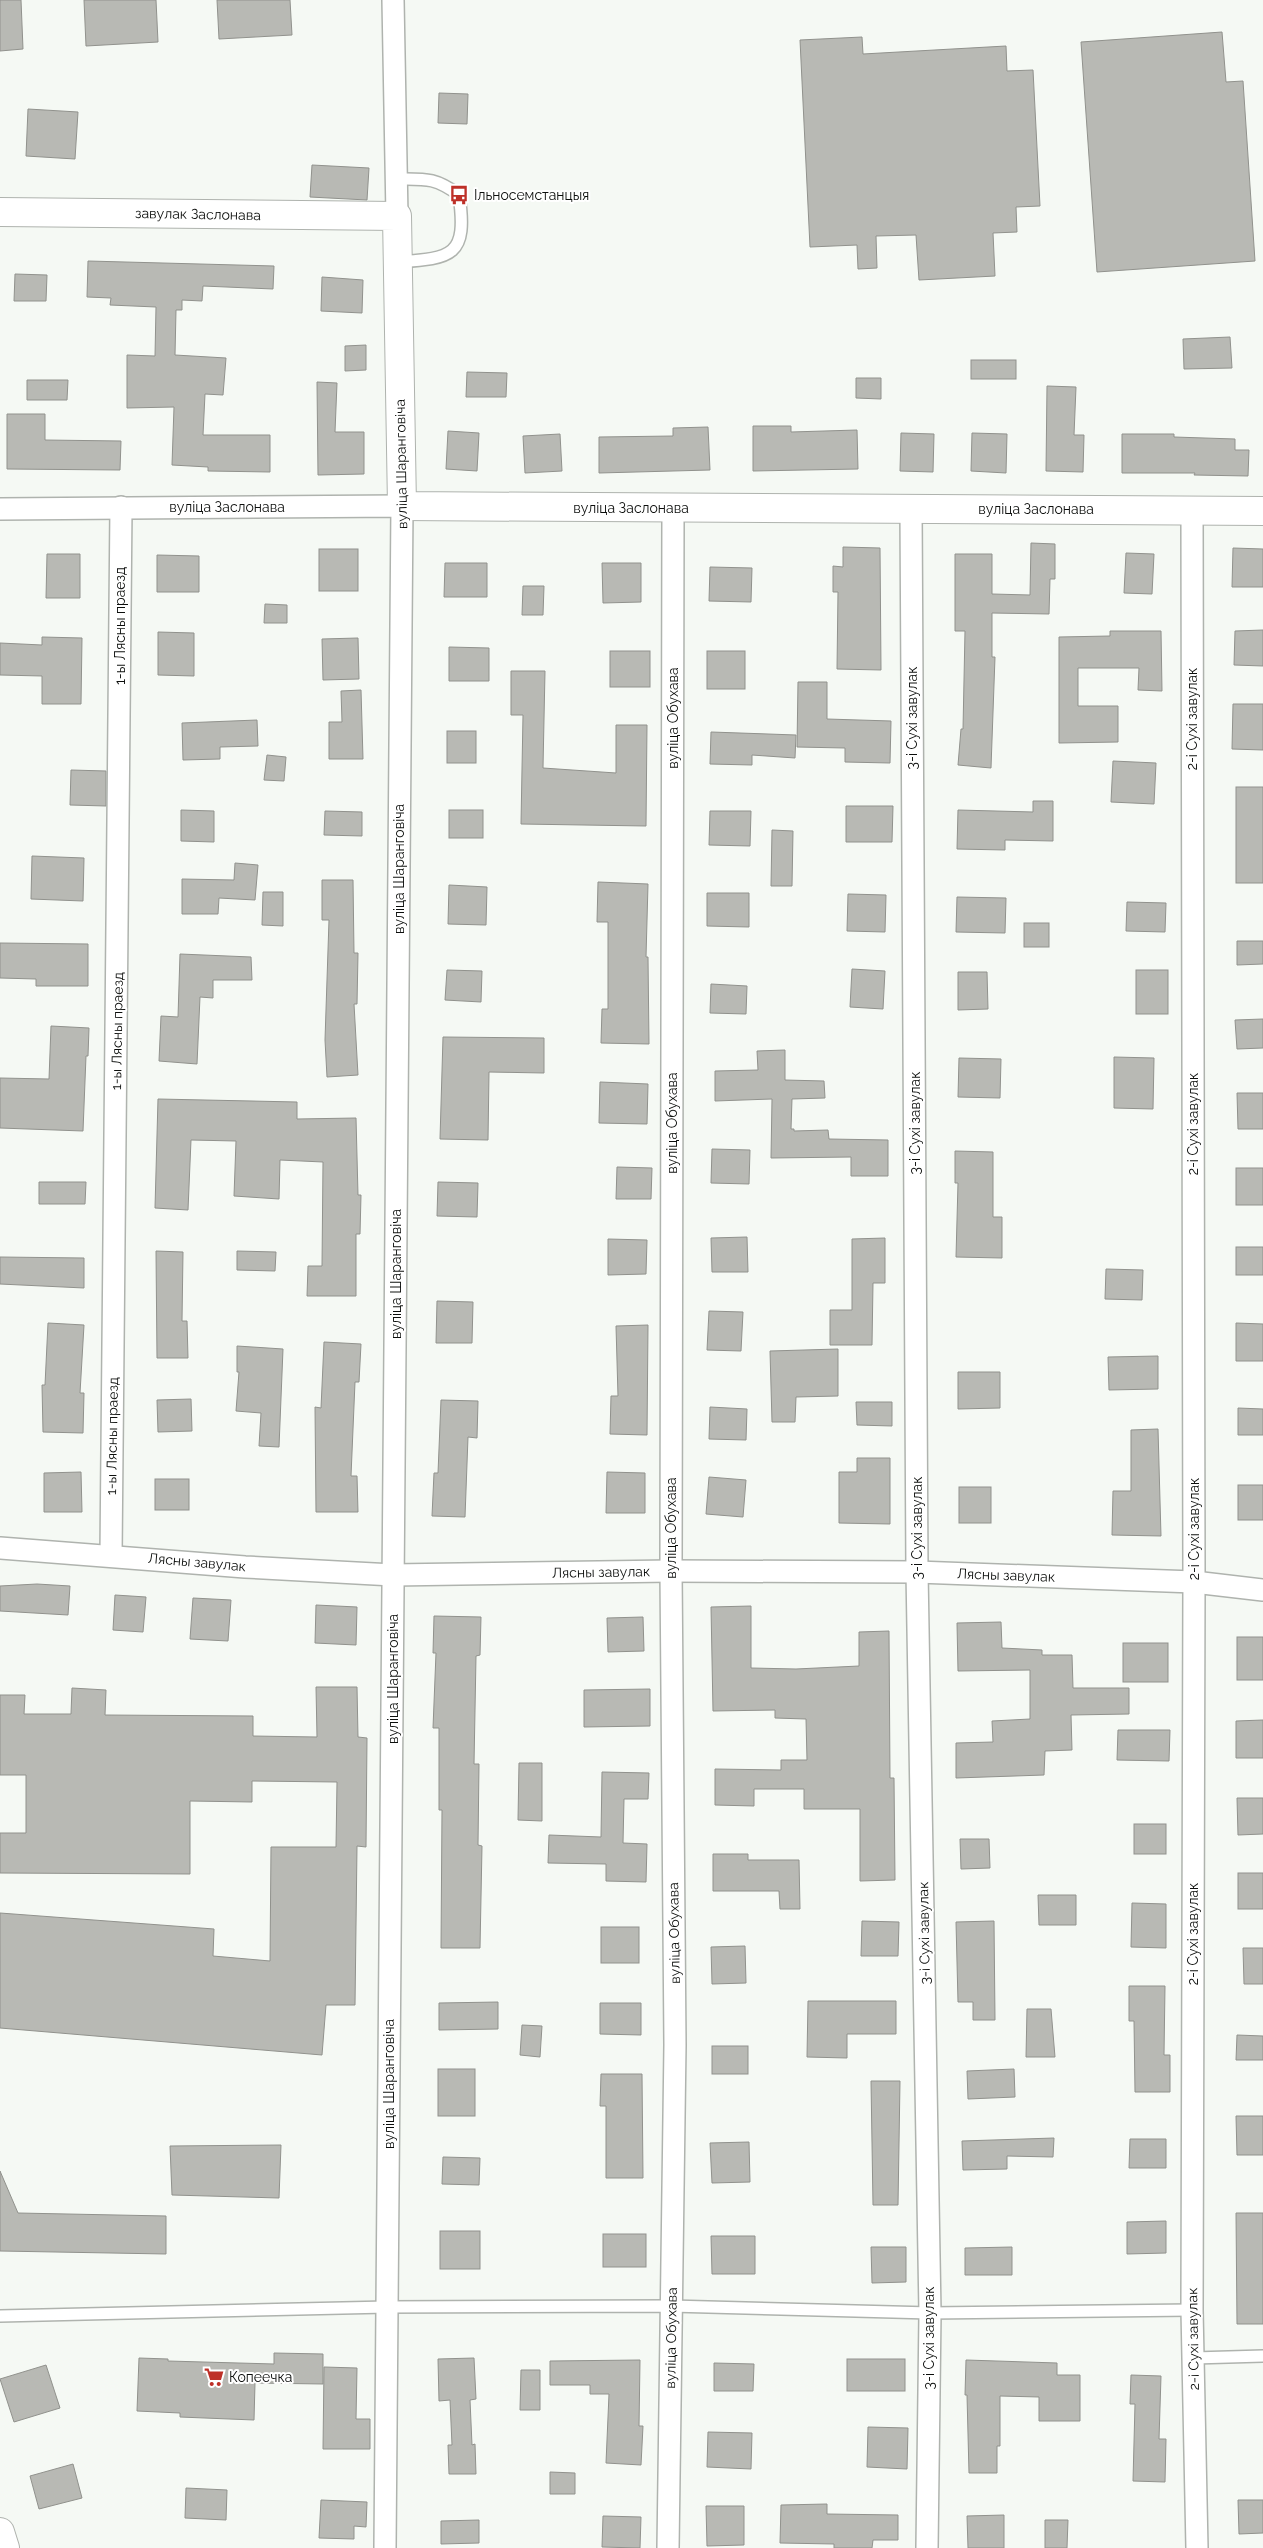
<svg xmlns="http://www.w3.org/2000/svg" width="1263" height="2548" viewBox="0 0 1263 2548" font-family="Raleway,sans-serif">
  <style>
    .building { fill: #b8b9b4; stroke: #91928d }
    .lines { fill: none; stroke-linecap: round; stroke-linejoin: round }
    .lane-casing { stroke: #afb3ae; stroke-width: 14 }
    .street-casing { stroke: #afb3ae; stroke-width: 24 }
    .secondary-casing { stroke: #afb3ae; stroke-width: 30 }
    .lane { stroke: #fff; stroke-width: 11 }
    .street { stroke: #fff; stroke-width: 21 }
    .secondary { stroke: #fff; stroke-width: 28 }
    .labels { text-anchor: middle; stroke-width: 4; stroke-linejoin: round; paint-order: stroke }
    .poi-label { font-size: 14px; fill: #0c0e0c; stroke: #fff; text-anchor: start }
    .street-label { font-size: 14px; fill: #0c0e0c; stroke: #fff }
  </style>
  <rect width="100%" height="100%" fill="#f5f9f4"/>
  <g class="building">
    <polygon points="0,0 21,0 23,49 0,51"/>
    <polygon points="84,0 156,0 158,42 86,46"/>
    <polygon points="217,0 290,0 292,35 219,39"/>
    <polygon points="1222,32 1226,82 1243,81 1255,261 1097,272 1081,42"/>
    <polygon points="862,37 863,54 1006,46 1007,71 1033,70 1040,206 1016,207 1017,232 993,233 995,276 919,280 916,235 876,236 877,268 858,269 857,245 810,247 800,40"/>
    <polygon points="439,93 468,94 467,124 438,123"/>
    <polygon points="28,109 78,112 75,159 26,156"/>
    <polygon points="312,165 369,168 367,200 310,197"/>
    <polygon points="88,261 274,266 273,289 203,286 202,301 182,300 182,310 176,310 175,355 226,358 223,395 205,394 203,435 270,435 270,472 208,471 208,467 172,465 174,407 127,408 127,355 155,356 156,307 110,305 111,298 87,297"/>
    <polygon points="15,274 47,275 46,301 14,301"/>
    <polygon points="322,277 363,280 362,313 321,311"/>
    <polygon points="1230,337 1232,368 1184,369 1183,339"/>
    <polygon points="366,345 366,370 345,371 345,346"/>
    <rect x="971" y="360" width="45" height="19"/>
    <polygon points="467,372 507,373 506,397 466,397"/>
    <polygon points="856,378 881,378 881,399 856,398"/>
    <polygon points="27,380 68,380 67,400 27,400"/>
    <polygon points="317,382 337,383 335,432 364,432 364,474 318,475"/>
    <polygon points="1047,386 1076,387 1074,435 1084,435 1083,472 1046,471"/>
    <polygon points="7,414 45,414 45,440 121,441 120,470 7,469"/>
    <polygon points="753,426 791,426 791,432 857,430 858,469 753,471"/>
    <polygon points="708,427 710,470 599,473 599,437 673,436 673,428"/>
    <polygon points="448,431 479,433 477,471 446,469"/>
    <polygon points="901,433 934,434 933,472 900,471"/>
    <polygon points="972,433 1007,434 1006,473 971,471"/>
    <polygon points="560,434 562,471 525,473 523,436"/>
    <polygon points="1122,434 1174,434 1174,437 1235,439 1235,450 1249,450 1248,476 1194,475 1195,473 1122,473"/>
    <polygon points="1031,543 1055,544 1055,579 1050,579 1049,614 992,613 992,657 995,657 991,768 958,765 961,729 963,729 965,631 955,631 955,554 992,554 992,594 1030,595"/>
    <polygon points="843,547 880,548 881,670 837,669 838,592 833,592 833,566 843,567"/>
    <polygon points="1233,548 1263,549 1263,587 1232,587"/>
    <rect x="319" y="549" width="39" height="42"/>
    <polygon points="1126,553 1154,554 1152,594 1124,593"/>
    <polygon points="47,554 80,554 80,598 46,598"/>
    <polygon points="157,555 199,556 199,592 157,592"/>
    <polygon points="445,563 487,563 487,597 444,597"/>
    <polygon points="602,563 641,563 641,602 603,603"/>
    <polygon points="710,567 752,568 751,602 709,601"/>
    <polygon points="523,586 544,586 543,615 522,615"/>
    <polygon points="265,604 287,605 287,623 264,623"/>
    <polygon points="1263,630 1263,666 1234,665 1235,631"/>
    <polygon points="1110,631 1161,631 1162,691 1138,690 1139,668 1078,668 1078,706 1118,706 1118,742 1059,743 1059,637 1110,636"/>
    <polygon points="158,632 194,633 194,676 158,675"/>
    <polygon points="42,637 82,638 81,704 42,704 42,676 0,675 0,643 42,645"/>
    <polygon points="358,638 359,679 323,680 322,639"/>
    <polygon points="449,647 489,648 489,681 449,681"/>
    <rect x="610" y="651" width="40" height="36"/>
    <rect x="707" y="651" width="38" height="38"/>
    <polygon points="511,671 545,671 543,768 616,773 616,725 647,725 646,826 521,824 523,715 511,715"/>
    <polygon points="798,682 827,682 827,719 891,721 890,763 845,762 845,748 797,747"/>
    <polygon points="361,690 363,759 329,759 329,722 342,722 341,691"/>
    <polygon points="1233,704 1263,704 1263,750 1232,749"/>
    <polygon points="257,720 258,746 220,747 220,759 183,760 182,723"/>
    <rect x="447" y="731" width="29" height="32"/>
    <polygon points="711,732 796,735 795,758 752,755 752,765 710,764"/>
    <polygon points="267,755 286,757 284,781 264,780"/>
    <polygon points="1113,761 1156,763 1154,804 1111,802"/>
    <polygon points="71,770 106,771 106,806 70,805"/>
    <rect x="1236" y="787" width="27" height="96"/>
    <polygon points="1033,801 1053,801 1053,841 1005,840 1005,850 957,849 958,810 1033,812"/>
    <polygon points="846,806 893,806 892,842 846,842"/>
    <polygon points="181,810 214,811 214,842 181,841"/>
    <rect x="449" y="810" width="34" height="28"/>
    <polygon points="325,811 362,812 362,836 324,835"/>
    <polygon points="710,811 751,811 750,846 709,845"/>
    <polygon points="772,830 793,831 792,886 771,886"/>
    <polygon points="32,856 84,858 83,901 31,899"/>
    <polygon points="235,863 258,865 255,900 219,898 218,914 182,914 182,879 234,880"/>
    <polygon points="322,880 353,880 354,953 358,953 357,1004 354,1004 358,1075 327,1077 325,1040 329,920 322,920"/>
    <polygon points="598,882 648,884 646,957 648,957 649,1044 601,1043 602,1009 608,1009 608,922 597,922"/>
    <polygon points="449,885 487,887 486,925 448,924"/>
    <polygon points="263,892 283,892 283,926 262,925"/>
    <polygon points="707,893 749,893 749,927 707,926"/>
    <polygon points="848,894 886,895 885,932 847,931"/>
    <polygon points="957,897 1006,898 1005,933 956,932"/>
    <polygon points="1127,902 1166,903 1165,932 1126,931"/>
    <rect x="1024" y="923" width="25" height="24"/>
    <polygon points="1237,941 1263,941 1263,964 1237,965"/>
    <polygon points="0,943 88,944 88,986 36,986 36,979 0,978"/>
    <polygon points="180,954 251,957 252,980 213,980 213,998 200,997 197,1064 159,1061 161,1016 178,1017"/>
    <polygon points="852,969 885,971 883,1009 850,1007"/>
    <polygon points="447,970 482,971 481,1002 445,1000"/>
    <rect x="1136" y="970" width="32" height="44"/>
    <polygon points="958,972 987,972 988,1009 958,1010"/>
    <polygon points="711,984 747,986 746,1014 710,1013"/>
    <polygon points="1263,1019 1263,1048 1237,1049 1235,1020"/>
    <polygon points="51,1026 89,1028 88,1056 86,1056 83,1131 0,1128 0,1078 49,1079"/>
    <polygon points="443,1037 544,1038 544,1073 489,1072 488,1140 440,1139"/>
    <polygon points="785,1050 785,1080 824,1081 825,1098 792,1099 791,1129 794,1129 794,1131 828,1130 829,1139 888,1140 888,1176 851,1176 851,1157 771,1158 772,1099 715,1101 715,1071 758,1070 757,1051"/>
    <polygon points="1114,1057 1154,1058 1153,1109 1114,1108"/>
    <polygon points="959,1058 1001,1059 1000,1098 958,1097"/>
    <polygon points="600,1082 648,1084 647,1124 599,1123"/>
    <polygon points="1237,1093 1263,1093 1263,1129 1238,1129"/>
    <polygon points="158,1099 297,1102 297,1119 356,1118 358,1195 361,1195 360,1234 356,1234 356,1296 307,1296 308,1266 322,1266 323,1162 280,1160 279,1199 234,1196 236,1141 191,1140 188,1210 155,1208"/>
    <polygon points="712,1149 750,1150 749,1184 711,1183"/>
    <polygon points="955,1151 993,1152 993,1217 1002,1217 1002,1258 956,1257 958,1183 955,1183"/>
    <polygon points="617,1167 652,1168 651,1199 616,1199"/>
    <rect x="1236" y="1168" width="27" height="37"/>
    <polygon points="39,1182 86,1182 85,1204 39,1204"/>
    <polygon points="438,1182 478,1183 477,1217 437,1216"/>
    <polygon points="747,1237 748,1272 712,1272 711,1238"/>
    <polygon points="885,1238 885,1283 873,1283 872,1345 830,1345 830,1310 852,1310 852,1239"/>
    <polygon points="608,1239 647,1240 646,1274 608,1275"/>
    <rect x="1236" y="1247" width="27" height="28"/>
    <polygon points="156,1251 183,1252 182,1321 187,1321 188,1358 157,1358"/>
    <polygon points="237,1251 276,1252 275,1271 237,1270"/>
    <polygon points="0,1257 84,1258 84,1288 0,1284"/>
    <polygon points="1106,1269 1143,1270 1142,1300 1105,1299"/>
    <polygon points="437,1301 473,1302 472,1343 436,1343"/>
    <polygon points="709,1311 743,1312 741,1351 707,1350"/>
    <polygon points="48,1323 84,1325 80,1393 84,1393 83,1433 43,1432 42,1385 45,1385"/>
    <polygon points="1236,1323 1263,1324 1263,1361 1236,1361"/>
    <polygon points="648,1325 647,1435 610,1434 611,1396 618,1396 616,1326"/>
    <polygon points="324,1342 361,1344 359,1382 355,1382 351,1476 357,1476 358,1512 316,1512 315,1407 321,1408"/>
    <polygon points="237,1346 283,1349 279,1447 259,1446 261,1413 236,1411 239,1372 237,1372"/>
    <polygon points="838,1349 838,1396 796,1397 795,1422 772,1422 770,1351"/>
    <polygon points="1158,1356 1158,1389 1109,1390 1108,1357"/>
    <polygon points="958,1372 1000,1372 1000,1408 958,1409"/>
    <polygon points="191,1399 192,1431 158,1432 157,1400"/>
    <polygon points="441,1400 478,1401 477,1438 468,1437 465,1517 432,1516 434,1473 438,1473"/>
    <polygon points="856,1402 892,1402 892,1426 857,1425"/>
    <polygon points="710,1407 747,1409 746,1440 709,1439"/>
    <polygon points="1238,1408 1263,1409 1263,1435 1238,1435"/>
    <polygon points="1158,1429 1161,1536 1112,1535 1113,1491 1131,1491 1131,1430"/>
    <polygon points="857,1458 890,1458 890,1524 839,1523 839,1472 857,1472"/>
    <polygon points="81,1472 82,1512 44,1512 44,1473"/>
    <polygon points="607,1472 645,1473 645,1513 606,1513"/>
    <polygon points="709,1477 746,1480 743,1517 706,1514"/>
    <rect x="155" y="1479" width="34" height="31"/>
    <rect x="1238" y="1485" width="25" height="35"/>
    <rect x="959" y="1487" width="32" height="36"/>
    <polygon points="37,1584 70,1586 68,1615 0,1611 0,1586"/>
    <polygon points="115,1595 146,1597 143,1632 113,1630"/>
    <polygon points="193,1598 231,1600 228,1641 190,1639"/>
    <polygon points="316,1605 357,1607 356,1645 315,1643"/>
    <polygon points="751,1606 751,1668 796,1669 859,1666 859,1632 889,1631 890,1778 894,1778 895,1880 860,1881 860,1809 804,1809 804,1789 754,1789 754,1806 715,1805 715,1769 781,1770 781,1760 807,1760 806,1719 775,1718 775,1710 713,1711 711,1607"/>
    <polygon points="434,1616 481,1617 480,1655 476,1656 474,1764 479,1764 478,1845 482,1846 480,1948 441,1948 442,1810 439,1810 439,1728 433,1728 436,1653 433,1653"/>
    <polygon points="643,1617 644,1651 608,1652 607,1618"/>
    <polygon points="1001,1622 1002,1648 1042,1650 1042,1655 1072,1655 1073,1688 1129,1688 1129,1714 1071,1715 1072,1750 1045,1751 1044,1775 956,1778 956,1743 993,1742 992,1721 1030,1719 1030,1670 958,1671 957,1623"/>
    <rect x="1237" y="1637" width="26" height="43"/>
    <rect x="1123" y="1643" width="45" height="39"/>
    <polygon points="316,1687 357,1687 358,1737 367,1738 366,1847 357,1846 355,2005 326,2005 322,2055 0,2028 0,1913 214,1929 213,1956 270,1961 271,1847 336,1847 337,1782 252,1781 252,1802 190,1801 190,1874 0,1873 0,1833 26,1833 26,1775 0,1775 0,1695 25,1695 24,1714 71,1714 72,1688 106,1690 105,1715 253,1716 253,1736 317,1737"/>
    <polygon points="650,1689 650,1726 584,1727 584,1690"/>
    <polygon points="1263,1720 1263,1758 1236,1758 1236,1721"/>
    <polygon points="1118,1730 1170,1730 1169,1761 1117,1760"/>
    <polygon points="519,1763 542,1763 542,1821 518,1820"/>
    <polygon points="602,1772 649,1773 648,1799 624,1799 623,1843 647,1844 646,1882 606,1881 606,1864 548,1863 549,1835 601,1837"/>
    <polygon points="1237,1798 1263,1798 1263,1834 1238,1835"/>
    <rect x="1134" y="1824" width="32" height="30"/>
    <polygon points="960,1839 989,1839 990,1868 961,1869"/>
    <polygon points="713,1854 748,1854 748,1860 799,1860 800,1909 780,1909 779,1891 713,1891"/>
    <rect x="1238" y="1873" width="25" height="36"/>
    <polygon points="1038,1895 1076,1895 1076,1925 1039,1925"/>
    <polygon points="1132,1903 1166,1904 1166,1948 1131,1947"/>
    <polygon points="862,1921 899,1922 898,1956 861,1956"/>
    <polygon points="994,1921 995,2020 973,2020 973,2002 958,2002 956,1922"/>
    <rect x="601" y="1927" width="38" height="36"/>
    <polygon points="745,1946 746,1983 712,1984 711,1947"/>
    <polygon points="1243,1948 1263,1948 1263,1984 1244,1984"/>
    <polygon points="1129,1986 1165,1986 1164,2055 1170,2055 1170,2092 1135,2092 1134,2021 1129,2021"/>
    <polygon points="808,2001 896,2001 896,2034 847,2034 847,2058 807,2057"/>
    <polygon points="498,2002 498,2029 439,2030 439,2003"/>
    <polygon points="600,2003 641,2003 641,2035 600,2034"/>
    <polygon points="1027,2009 1051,2009 1055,2057 1026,2057"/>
    <polygon points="522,2025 542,2026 540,2057 520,2055"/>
    <polygon points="1237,2035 1263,2036 1263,2060 1236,2060"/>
    <rect x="712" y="2046" width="36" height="28"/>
    <rect x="438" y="2069" width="37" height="47"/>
    <polygon points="1014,2069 1015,2097 968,2099 967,2071"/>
    <polygon points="601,2074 642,2074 643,2178 606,2178 606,2106 600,2106"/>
    <polygon points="871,2081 900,2081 898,2205 873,2205"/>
    <polygon points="1236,2116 1263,2116 1263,2155 1237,2155"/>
    <polygon points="1054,2138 1053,2157 1007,2156 1007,2169 963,2170 962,2141"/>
    <polygon points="1130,2139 1166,2139 1166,2168 1129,2168"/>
    <polygon points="749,2142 750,2182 712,2183 710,2143"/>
    <polygon points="281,2145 279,2198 172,2195 170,2146"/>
    <polygon points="443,2157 480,2158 479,2185 442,2184"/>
    <polygon points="0,2171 18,2213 166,2216 166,2254 0,2251"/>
    <polygon points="1236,2213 1263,2213 1263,2324 1237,2324"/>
    <polygon points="1166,2221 1166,2253 1127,2254 1127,2222"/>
    <rect x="440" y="2231" width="40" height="38"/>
    <rect x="603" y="2234" width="43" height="33"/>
    <polygon points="711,2236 755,2236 755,2274 712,2274"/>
    <polygon points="871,2247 906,2247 906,2282 872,2283"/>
    <polygon points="1012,2247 1012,2275 965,2275 965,2248"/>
    <polygon points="274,2353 323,2354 323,2384 255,2383 254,2420 180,2417 180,2413 137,2411 139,2358 168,2359 168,2361 274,2364"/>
    <polygon points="474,2358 476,2399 470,2400 472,2445 475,2444 476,2474 449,2474 448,2445 452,2445 450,2400 439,2401 438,2359"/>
    <rect x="847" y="2359" width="58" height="32"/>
    <polygon points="640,2360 639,2426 643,2426 641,2465 606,2463 609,2394 590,2394 590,2385 550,2385 550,2361"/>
    <polygon points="966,2360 1057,2363 1057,2375 1080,2375 1080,2421 1039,2421 1039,2397 1000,2396 1000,2446 997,2446 997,2473 969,2473 967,2395 965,2395"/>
    <polygon points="714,2363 754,2364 753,2391 714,2391"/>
    <polygon points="46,2365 60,2408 14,2422 0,2379"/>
    <polygon points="324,2367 357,2368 356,2419 370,2419 370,2449 323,2449"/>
    <polygon points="521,2370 540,2370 540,2410 520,2410"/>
    <polygon points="1131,2375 1161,2376 1159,2439 1166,2439 1165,2482 1133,2481 1135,2404 1130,2404"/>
    <polygon points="868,2427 908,2428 907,2469 867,2467"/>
    <polygon points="708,2432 752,2433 751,2469 707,2467"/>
    <polygon points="73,2464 82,2498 39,2509 30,2476"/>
    <polygon points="550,2472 575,2473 575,2494 550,2494"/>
    <polygon points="186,2488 227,2490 226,2520 185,2518"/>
    <polygon points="321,2500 367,2502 366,2527 354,2526 354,2539 319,2538"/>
    <polygon points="1238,2500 1263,2500 1263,2533 1239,2534"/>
    <polygon points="827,2504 827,2514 898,2515 898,2540 873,2540 872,2548 834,2548 834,2544 780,2543 781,2505"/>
    <polygon points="706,2506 744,2506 744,2545 707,2546"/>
    <polygon points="1004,2515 1004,2548 968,2548 967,2516"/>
    <polygon points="603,2516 641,2517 640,2548 602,2547"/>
    <polygon points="479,2520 479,2543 441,2544 441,2521"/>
    <polygon points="1045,2520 1068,2520 1067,2548 1045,2548"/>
  </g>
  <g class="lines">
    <defs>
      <g id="lane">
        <path d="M396,179C425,179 435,177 459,195C468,257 452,258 398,262"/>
        <polyline points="0,2316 387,2307 671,2306 930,2313 1192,2310"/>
        <polyline points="1194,2358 1263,2356"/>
      </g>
      <g id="street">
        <polyline points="393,0 397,216"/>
        <polyline points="0,509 402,506 385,2548"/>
        <polyline points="911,509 917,1572 930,2313 927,2548"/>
        <polyline points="1192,510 1194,1582 1192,2310 1197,2548"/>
        <polyline points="0,1548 245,1567 393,1575 671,1571 917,1572 1194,1582 1263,1590"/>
        <polyline points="111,1555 121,507"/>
        <polyline points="668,2548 675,2045 671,1571 673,509"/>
      </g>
      <g id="secondary">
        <polyline points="0,212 397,216 402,506 1263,511"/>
        <polyline points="0,2532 5,2548"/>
      </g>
    </defs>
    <use href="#lane" class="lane-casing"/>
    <use href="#street" class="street-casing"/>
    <use href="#secondary" class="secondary-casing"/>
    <use href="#lane" class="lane"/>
    <use href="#street" class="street"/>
    <use href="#secondary" class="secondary"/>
  </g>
  <defs>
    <symbol id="bus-bare" viewBox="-9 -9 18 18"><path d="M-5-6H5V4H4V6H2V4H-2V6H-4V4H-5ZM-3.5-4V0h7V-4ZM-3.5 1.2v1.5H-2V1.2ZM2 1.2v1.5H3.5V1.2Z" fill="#be3028" stroke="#fff" stroke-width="2.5" paint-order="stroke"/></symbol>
    <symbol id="supermarket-bare" viewBox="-9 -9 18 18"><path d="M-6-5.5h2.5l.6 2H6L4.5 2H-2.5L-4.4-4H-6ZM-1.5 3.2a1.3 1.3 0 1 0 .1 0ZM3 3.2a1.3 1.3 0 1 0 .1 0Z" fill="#be3028" stroke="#fff" stroke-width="2.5" paint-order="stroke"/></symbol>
  </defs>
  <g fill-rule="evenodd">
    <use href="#bus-bare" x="445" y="181" width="28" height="28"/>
    <use href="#supermarket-bare" x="200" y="2363" width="28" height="28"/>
  </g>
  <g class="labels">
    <g class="poi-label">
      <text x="474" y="200">Ільносемстанцыя</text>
      <text x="229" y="2382">Копеечка</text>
    </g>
    <g class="street-label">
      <text transform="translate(198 214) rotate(1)" y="5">завулак Заслонава</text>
      <text transform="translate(401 464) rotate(-91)" y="5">вуліца Шаранговіча</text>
      <text x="227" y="512">вуліца Заслонава</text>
      <text x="631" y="513">вуліца Заслонава</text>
      <text x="1036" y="514">вуліца Заслонава</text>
      <text transform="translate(120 626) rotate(-90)" y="5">1-ы Лясны праезд</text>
      <text transform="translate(673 718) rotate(-90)" y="5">вуліца Обухава</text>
      <text transform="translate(912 718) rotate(-90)" y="5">3-і Сухі завулак</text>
      <text transform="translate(1192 719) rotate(-90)" y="5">2-і Сухі завулак</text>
      <text transform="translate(399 869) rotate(-90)" y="5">вуліца Шаранговіча</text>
      <text transform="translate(117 1031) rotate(-89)" y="5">1-ы Лясны праезд</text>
      <text transform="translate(672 1123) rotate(-90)" y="5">вуліца Обухава</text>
      <text transform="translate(915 1123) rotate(-90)" y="5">3-і Сухі завулак</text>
      <text transform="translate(1193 1124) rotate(-90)" y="5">2-і Сухі завулак</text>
      <text transform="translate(396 1274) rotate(-90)" y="5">вуліца Шаранговіча</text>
      <text transform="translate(112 1436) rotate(-89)" y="5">1-ы Лясны праезд</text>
      <text transform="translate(671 1528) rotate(-90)" y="5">вуліца Обухава</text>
      <text transform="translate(917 1528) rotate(-90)" y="5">3-і Сухі завулак</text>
      <text transform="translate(1194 1529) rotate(-90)" y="5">2-і Сухі завулак</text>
      <text transform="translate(197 1562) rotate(5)" y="5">Лясны завулак</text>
      <text transform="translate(601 1572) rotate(-1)" y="5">Лясны завулак</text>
      <text transform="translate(1006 1575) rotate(2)" y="5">Лясны завулак</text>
      <text transform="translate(393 1679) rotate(-90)" y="5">вуліца Шаранговіча</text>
      <text transform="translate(674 1933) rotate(-91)" y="5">вуліца Обухава</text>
      <text transform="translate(924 1933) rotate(-91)" y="5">3-і Сухі завулак</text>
      <text transform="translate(1193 1934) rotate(-90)" y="5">2-і Сухі завулак</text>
      <text transform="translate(389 2084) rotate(-90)" y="5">вуліца Шаранговіча</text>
      <text transform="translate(671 2338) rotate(-89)" y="5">вуліца Обухава</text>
      <text transform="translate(929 2338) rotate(-90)" y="5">3-і Сухі завулак</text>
      <text transform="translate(1193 2339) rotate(-91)" y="5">2-і Сухі завулак</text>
    </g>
  </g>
</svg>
